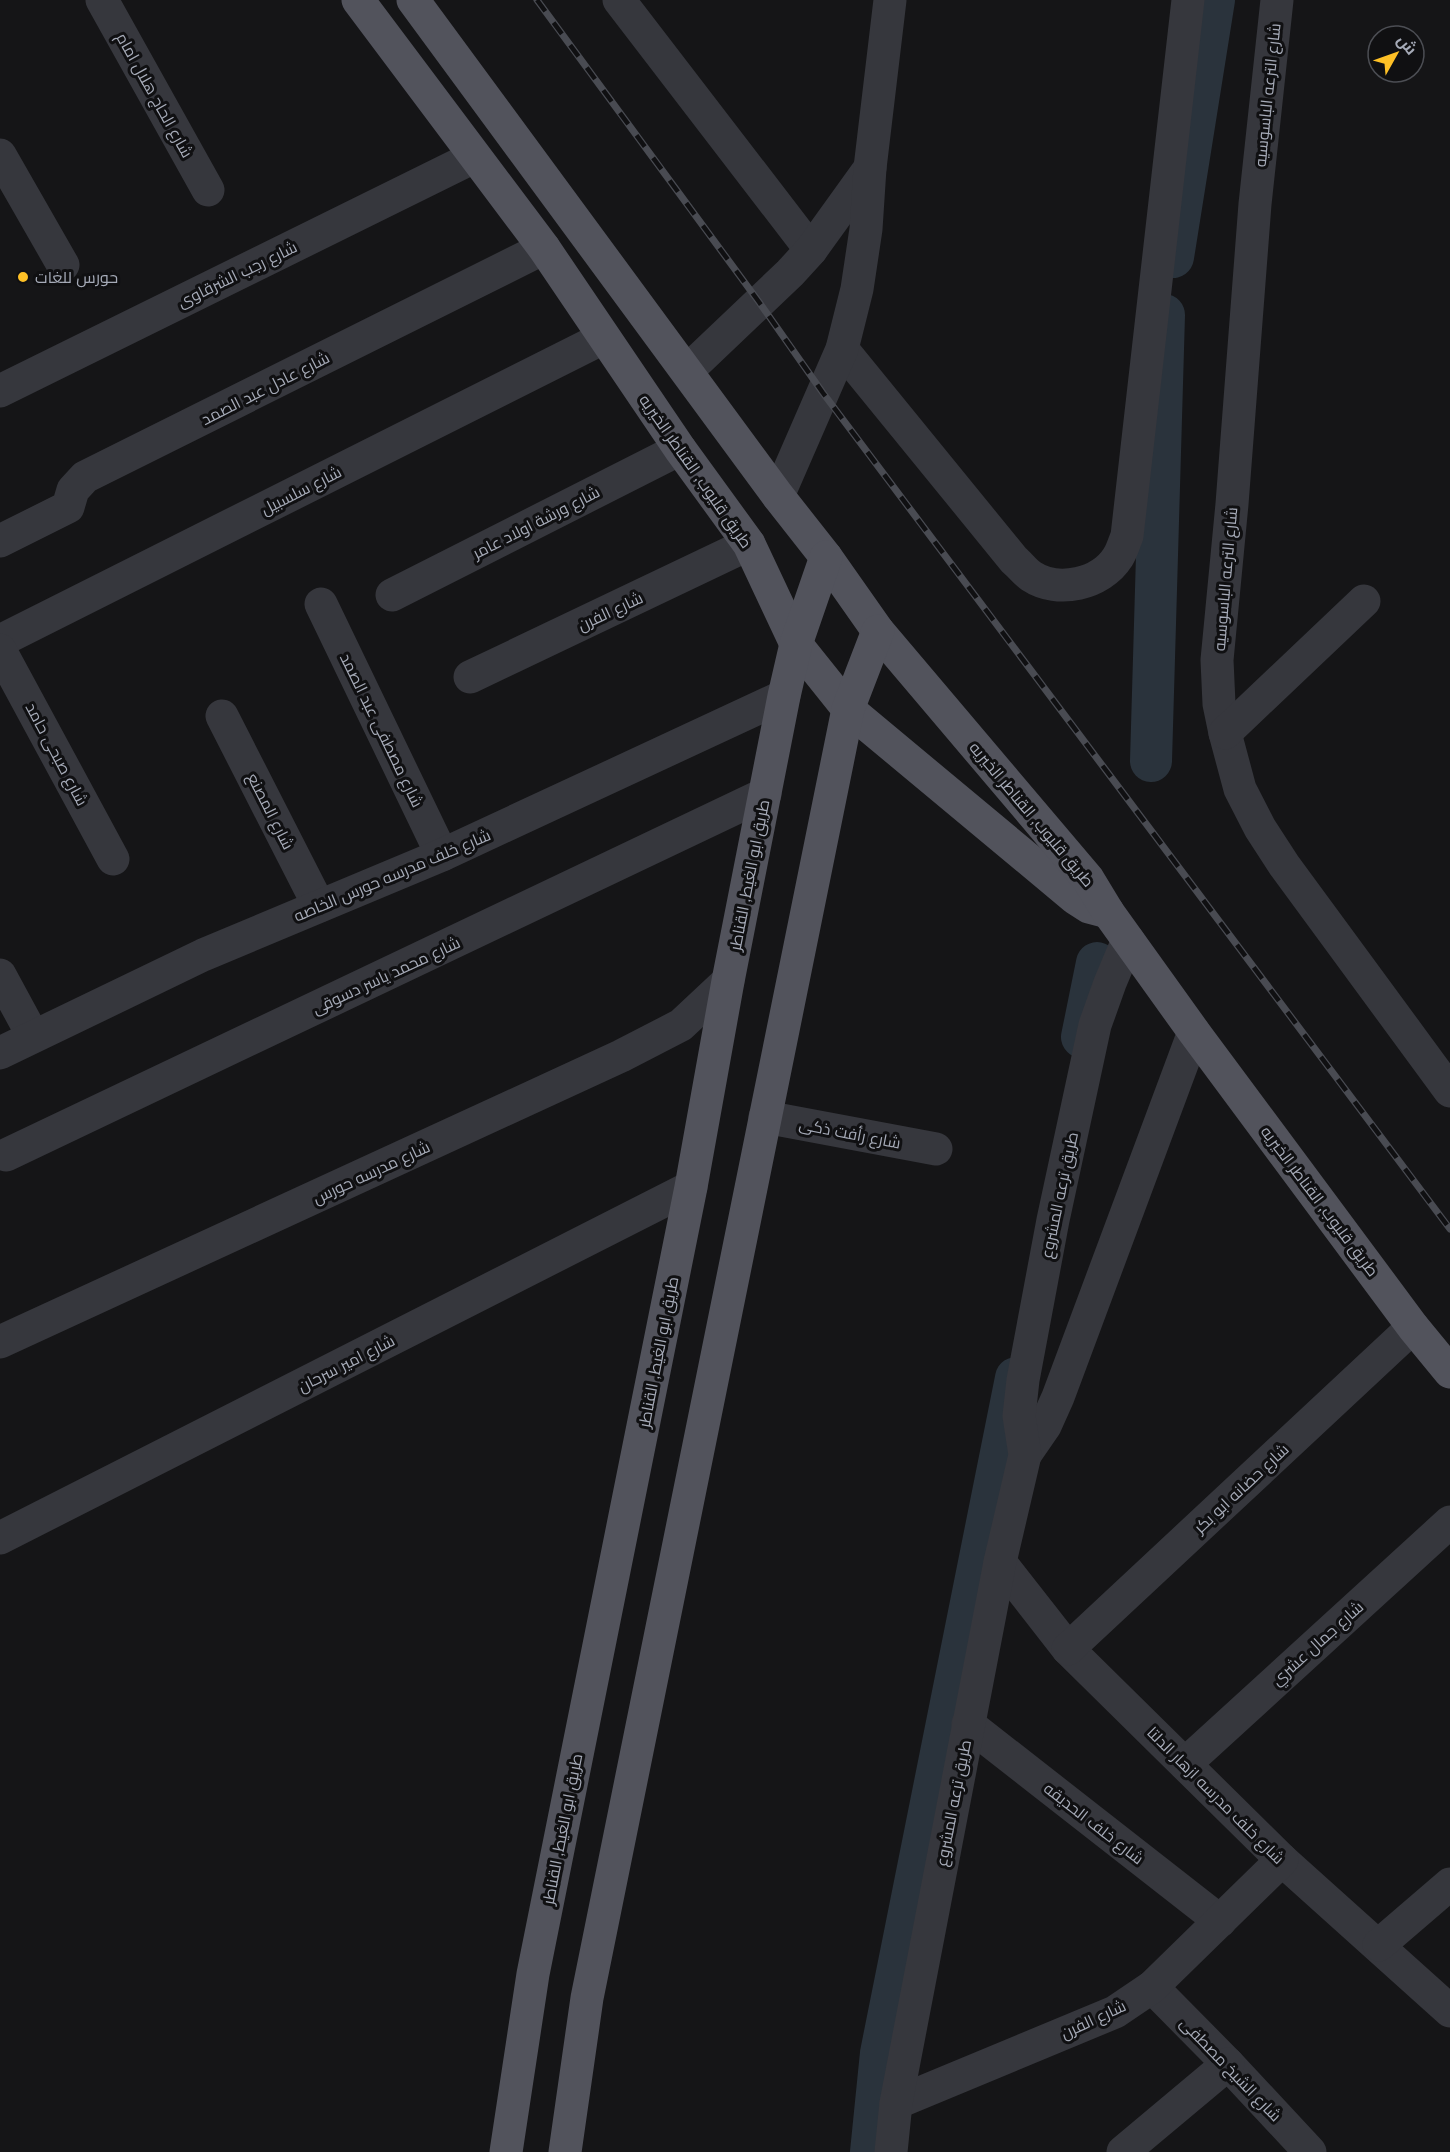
<svg xmlns="http://www.w3.org/2000/svg" width="1450" height="2152" viewBox="0 0 1450 2152" font-family="Helvetica,Cairo,sans-serif">
  <style>
    .lines { fill: none; stroke-linecap: round; stroke-linejoin: round }
    .canal { stroke: #2a333c; stroke-width: 42 }
    .minor { stroke: #36373d; stroke-width: 33 }
    .major { stroke: #52535c; stroke-width: 33 }
    .rail-casing { stroke: #494b52; stroke-width: 7 }
    .rail { stroke: #101012; stroke-width: 4.5; stroke-dasharray: 14; stroke-linecap: butt }
    .poi-dot { fill: #fec026; stroke: #101012; stroke-width: 2 }
    .labels { text-anchor: middle; stroke-width: 6; stroke-linejoin: round; paint-order: stroke }
    .street-label { font-size: 16px; fill: #a6abb8; stroke: #101012 }
    .poi-label { font-size: 16px; fill: #a6abb8; stroke: #101012; text-anchor: start }
  </style>
  <rect width="100%" height="100%" fill="#151517"/>
  <g class="lines">
    <g class="canal">
      <polyline points="1173,257 1214,0"/>
      <polyline points="1151,761 1164,315"/>
      <polyline points="1082,1037 1097,963"/>
      <polyline points="871,2152 881,2053 1016,1378"/>
    </g>
    <g class="minor">
      <polyline points="102,0 208,190"/>
      <polyline points="619,0 811,250"/>
      <polyline points="1277,0 1255,204 1232,504 1217,660 1219,704 1225,733 1240,789 1260,828 1284,865 1450,1091"/>
      <polyline points="0,155 63,265"/>
      <path d="M842,349L1014,560C1020,565 1025,572 1031,576C1058,594 1101,584 1118,557C1122,551 1124,543 1127,536L1188,0"/>
      <polyline points="687,371 790,273 811,250 870,168"/>
      <polyline points="0,391 474,157"/>
      <polyline points="778,496 842,349 857,289 866,229 870,168 890,0"/>
      <polyline points="0,541 68,507 73,490 85,477 544,248"/>
      <polyline points="392,595 680,449"/>
      <polyline points="321,604 442,855"/>
      <polyline points="0,641 603,338"/>
      <polyline points="0,650 113,859"/>
      <polyline points="470,677 749,544"/>
      <polyline points="222,716 319,906"/>
      <polyline points="1225,733 1364,601"/>
      <polyline points="0,975 33,1036"/>
      <polyline points="0,1053 203,955 442,855 784,696"/>
      <polyline points="765,1117 936,1149"/>
      <polyline points="6,1155 765,794"/>
      <polyline points="0,1342 621,1056 681,1025 728,981"/>
      <polyline points="1025,1455 1045,1426 1058,1397 1194,1032"/>
      <polyline points="0,1538 691,1187"/>
      <polyline points="1000,1562 1068,1649 1282,1860 1450,2011"/>
      <polyline points="1068,1649 1413,1327"/>
      <polyline points="968,1724 1220,1921"/>
      <polyline points="1185,1764 1450,1522"/>
      <polyline points="1379,1945 1450,1884"/>
      <polyline points="1152,1987 1228,2064 1310,2152"/>
      <polyline points="896,2103 1115,2012 1152,1987 1282,1860"/>
      <polyline points="891,2152 896,2103 1000,1562 1025,1455 1019,1416 1023,1380 1053,1220 1095,1025 1110,983 1128,940"/>
      <polyline points="1123,2152 1228,2064"/>
    </g>
    <g class="major">
      <polyline points="358,0 544,248 680,449 749,544 796,644 848,709 1075,898 1089,907 1108,912"/>
      <polyline points="413,0 778,496 826,557 878,631 1088,879 1108,912 1194,1032 1413,1327 1450,1372"/>
      <polyline points="506,2152 533,1974 691,1187 728,981 784,696 796,644 826,557"/>
      <polyline points="565,2152 587,1998 848,709 878,631"/>
    </g>
    <defs>
      <polyline id="rail" points="537,0 759,302 823,393 1450,1229"/>
    </defs>
    <use href="#rail" class="rail-casing"/>
    <use href="#rail" class="rail"/>
  </g>
  <circle class="poi-dot" cx="23" cy="277" r="6"/>
  <g class="labels">
    <g class="street-label">
      <text transform="translate(155 95) rotate(61)" y="6">شارع الحاج هلال امام</text>
      <text transform="translate(1267 95) rotate(-84)" y="6">شارع الترعه الباسوسيه</text>
      <text transform="translate(237 274) rotate(-26)" y="6">شارع رجب الشرقاوى</text>
      <text transform="translate(265 388) rotate(-27)" y="6">شارع عادل عبد الصمد</text>
      <text transform="translate(696 471) rotate(55)" y="6">طريق قليوب, القناطر الخيريه</text>
      <text transform="translate(301 490) rotate(-27)" y="6">شارع سلسبيل</text>
      <text transform="translate(536 522) rotate(-27)" y="6">شارع ورشة اولاد عامر</text>
      <text transform="translate(1225 579) rotate(-85)" y="6">شارع الترعه الباسوسيه</text>
      <text transform="translate(610 611) rotate(-25)" y="6">شارع الفرن</text>
      <text transform="translate(382 730) rotate(64)" y="6">شارع مصطفى عبد الصمد</text>
      <text transform="translate(57 754) rotate(62)" y="6">شارع صبحى حامد</text>
      <text transform="translate(271 811) rotate(63)" y="6">شارع المصنع</text>
      <text transform="translate(1032 814) rotate(50)" y="6">طريق قليوب, القناطر الخيريه</text>
      <text transform="translate(392 875) rotate(-23)" y="6">شارع خلف مدرسه حورس الخاصه</text>
      <text transform="translate(749 875) rotate(-79)" y="6">طريق ابو الغيط, القناطر</text>
      <text transform="translate(386 975) rotate(-25)" y="6">شارع محمد ياسر دسوقى</text>
      <text transform="translate(850 1133) rotate(11)" y="6">شارع رأفت ذكى</text>
      <text transform="translate(371 1172) rotate(-25)" y="6">شارع مدرسه حورس</text>
      <text transform="translate(1059 1195) rotate(-78)" y="6">طريق ترعه المشروع</text>
      <text transform="translate(1320 1201) rotate(53)" y="6">طريق قليوب, القناطر الخيريه</text>
      <text transform="translate(658 1352) rotate(-79)" y="6">طريق ابو الغيط, القناطر</text>
      <text transform="translate(346 1363) rotate(-27)" y="6">شارع امير سرحان</text>
      <text transform="translate(1241 1488) rotate(-43)" y="6">شارع حضانه ابو بكر</text>
      <text transform="translate(1317 1643) rotate(-42)" y="6">شارع جمال عشري</text>
      <text transform="translate(1216 1795) rotate(45)" y="6">شارع خلف مدرسه ازهار الدلتا</text>
      <text transform="translate(953 1803) rotate(-79)" y="6">طريق ترعه المشروع</text>
      <text transform="translate(1094 1823) rotate(38)" y="6">شارع خلف الحديقه</text>
      <text transform="translate(562 1829) rotate(-79)" y="6">طريق ابو الغيط, القناطر</text>
      <text transform="translate(1093 2019) rotate(-25)" y="6">شارع الفرن</text>
      <text transform="translate(1231 2069) rotate(46)" y="6">شارع الشيخ مصطفى</text>
    </g>
    <g class="poi-label">
      <text x="35" y="283">حورس للغات</text>
    </g>
  </g>
  <g transform="translate(1396 54) rotate(50)"><circle r="28" fill="#101012" stroke="#4c4e54" stroke-width="1.5"/>
  <path d="M0-4.5L10 22L0 15L-10 22Z" fill="#fec026"/>
  <text y="-9" font-size="16" font-weight="bold" text-anchor="middle" fill="#a6abb8">ش</text>
  </g>
</svg>
